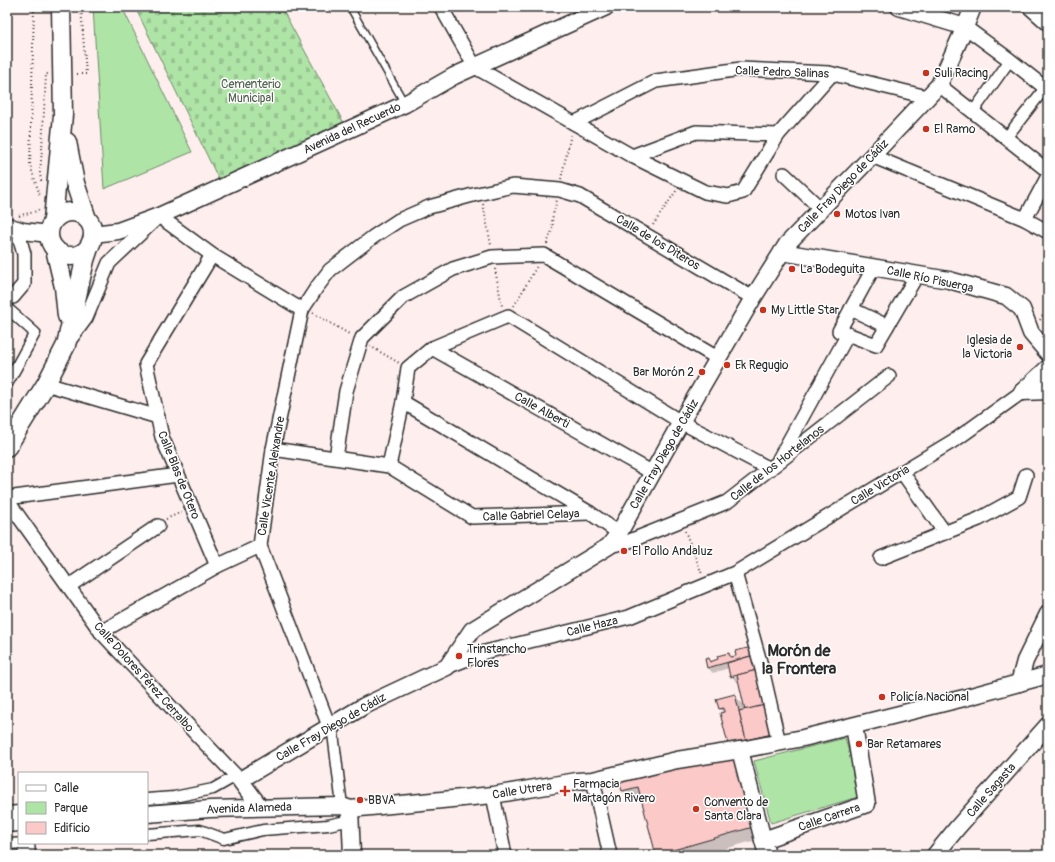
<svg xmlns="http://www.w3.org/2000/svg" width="1055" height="862" viewBox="0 0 1055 862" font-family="Pangolin,sans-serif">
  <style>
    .green { fill: #afe4a7; stroke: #6d8869 }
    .cemetery { fill: url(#cemetery-stones); stroke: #6d8869 }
    .shadow { fill: #0003; fill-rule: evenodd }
    .building { fill: #fbc9c8; stroke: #2b2b2b }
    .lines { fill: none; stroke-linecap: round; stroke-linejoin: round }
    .service-casing { stroke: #2b2b2b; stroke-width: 9 }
    .pedestrian-casing { stroke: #2b2b2b; stroke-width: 13 }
    .minor-casing { stroke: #2b2b2b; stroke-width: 16 }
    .tertiary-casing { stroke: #2b2b2b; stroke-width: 19 }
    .secondary-casing { stroke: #2b2b2b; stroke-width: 21 }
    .path { stroke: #2b2b2b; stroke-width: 2; stroke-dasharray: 1 3; stroke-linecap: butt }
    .service { stroke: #fff; stroke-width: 6 }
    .pedestrian { stroke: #fff; stroke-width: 10 }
    .minor { stroke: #fff; stroke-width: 13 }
    .tertiary { stroke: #fff; stroke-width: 16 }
    .secondary { stroke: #fff; stroke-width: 18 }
    .poi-dot { fill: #c8321e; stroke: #fff; stroke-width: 1.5 }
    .labels { text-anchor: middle; stroke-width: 3; stroke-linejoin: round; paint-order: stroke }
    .street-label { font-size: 12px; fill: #2b2b2b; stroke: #fff }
    .poi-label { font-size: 12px; fill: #2b2b2b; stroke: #fff; text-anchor: start }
    .park-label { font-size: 12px; fill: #536250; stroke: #fff }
    .district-label { font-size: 16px; font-weight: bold; fill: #2b2b2b; stroke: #fff }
  </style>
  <defs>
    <pattern id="cemetery-stones" width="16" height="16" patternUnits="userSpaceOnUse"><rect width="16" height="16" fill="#afe4a7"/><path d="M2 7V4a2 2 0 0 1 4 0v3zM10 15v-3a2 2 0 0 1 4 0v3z" fill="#97c490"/></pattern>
  </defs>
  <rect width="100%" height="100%" fill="#feefee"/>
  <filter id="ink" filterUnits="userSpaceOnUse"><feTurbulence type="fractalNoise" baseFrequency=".025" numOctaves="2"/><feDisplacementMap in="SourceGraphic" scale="8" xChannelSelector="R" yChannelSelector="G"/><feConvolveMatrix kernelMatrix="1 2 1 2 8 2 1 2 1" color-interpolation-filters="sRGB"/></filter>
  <g filter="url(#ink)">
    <g class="green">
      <polygon points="93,7 122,7 192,152 104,189"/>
      <polygon points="845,738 861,796 771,823 754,761"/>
    </g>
    <polygon class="cemetery" points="135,7 281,7 345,125 219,180"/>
    <g class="shadow">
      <path d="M752,648L779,741L729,744L724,713L720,709L717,700L734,695L744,705L739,681L737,682L731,676L729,668L713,673L708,668L706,660L709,659L712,662L729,654L733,657L737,656ZM737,674L739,676L734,677V675Z"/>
      <polygon points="745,767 763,838 704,855 657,855 642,799 633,801 622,790 620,782"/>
    </g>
    <g class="building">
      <polygon points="752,647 754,655 707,668 705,659 709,658 710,662 718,659 717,656 729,653 730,657 736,656 735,651"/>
      <polygon points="754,655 757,670 730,677 727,663"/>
      <polygon points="757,670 765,705 745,710 737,675"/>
      <polygon points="735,694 746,740 728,744 720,713 724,712 724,708 719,709 716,699"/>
      <polygon points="765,705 772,734 746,740 739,711"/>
      <polygon points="734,755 753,827 656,855 638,787 622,791 619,781"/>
    </g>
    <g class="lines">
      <defs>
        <polyline id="service" points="350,7 405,104"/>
        <g id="pedestrian">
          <polyline points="973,112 1010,60"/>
          <polyline points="1006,138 1045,88"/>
          <polyline points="7,308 35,333 7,384"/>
          <polyline points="332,725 342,806"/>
          <polyline points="147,799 174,797 213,789 236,776"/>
          <polyline points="7,812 19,811"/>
          <polyline points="147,834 200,830 224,839 263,830 328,825 351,820"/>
          <polyline points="7,844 28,843"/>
        </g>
        <g id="minor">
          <polyline points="441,7 475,67 632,156 705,192 728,196 743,192 778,135 832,74"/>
          <polyline points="1029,7 1048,24"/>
          <polyline points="965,27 1010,60 1048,90"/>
          <polyline points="939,85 1048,171"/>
          <polyline points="574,123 656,81 741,69 829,73 927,97"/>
          <polyline points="632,156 696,132 778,135"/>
          <polyline points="872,156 1025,219 1048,232"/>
          <polyline points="784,174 821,209"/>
          <polyline points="1025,219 1048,176"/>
          <polyline points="212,255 146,364 162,437 217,566"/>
          <polyline points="874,267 839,331 876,345 917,275"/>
          <polyline points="7,296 10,296 13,297 24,284 24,254 20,240 23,231"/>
          <polyline points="851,309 887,326"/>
          <polyline points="69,341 86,318 109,263 159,216 212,255 302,310"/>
          <polyline points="432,348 653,473"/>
          <polyline points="46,384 158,417"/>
          <polyline points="403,402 590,513 619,533"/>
          <polyline points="273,449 389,466 472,517 590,513"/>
          <polyline points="336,458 346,391 362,338 403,297 453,269 492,257 544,255 719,359"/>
          <polyline points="779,459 848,334"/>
          <polyline points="389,466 403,402 408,368 432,348 508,316 681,422 770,469"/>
          <polyline points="902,472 945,533"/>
          <polyline points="7,498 178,475"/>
          <polyline points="7,500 101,632 198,736 240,780"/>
          <polyline points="609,546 627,542 727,502 889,376"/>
          <polyline points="881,558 979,519 1019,497 1026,475"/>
          <polyline points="735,573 762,669 779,743"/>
          <polyline points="69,586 158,526"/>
          <polyline points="101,632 217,566 260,546"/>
          <polyline points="447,667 485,652 629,617 735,573 958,438 1022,392"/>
          <polyline points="329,726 260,546 273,449 302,310 317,287 330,270 373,237 399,220 429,207 473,195 513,186 560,190 580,196 753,298"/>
          <polyline points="593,780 610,855"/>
          <polyline points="493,795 505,855"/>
        </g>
        <g id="tertiary">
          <polyline points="899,7 965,27"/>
          <polyline points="7,226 23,231 49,234"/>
          <polyline points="93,234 118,231 159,216 405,104 454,76 606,7"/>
          <polyline points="782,252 949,280 1006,296 1022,309 1031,333 1048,353"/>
          <polyline points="1022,392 1048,368"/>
          <polyline points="1022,392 1048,391"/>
          <polyline points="1019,683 1025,661 1048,614"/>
          <polyline points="740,750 763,840 767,855"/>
          <polyline points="260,807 240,780 364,706 447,667 472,630 609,546 619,533 681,422 753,298 787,244 872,156 939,85 965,27 973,7"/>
          <polyline points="350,809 352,855"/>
          <polyline points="147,814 210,809 342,806 350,809 493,795 577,781 593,780 677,760 740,750 803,738 964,698 1048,675"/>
          <polyline points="7,824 19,823"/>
          <polyline points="763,840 867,804 854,726"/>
          <polyline points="26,843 27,855"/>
          <polyline points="935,855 957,828 1048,725"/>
        </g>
        <g id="secondary">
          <polyline points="67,142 75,183 87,219"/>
          <circle cx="71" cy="234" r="22"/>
          <polyline points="53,220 63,115 61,7"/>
          <polyline points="55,249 64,287 67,316"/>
          <polyline points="7,447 46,384 66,345 85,260 91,242"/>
        </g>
      </defs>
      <use href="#service" class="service-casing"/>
      <use href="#pedestrian" class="pedestrian-casing"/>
      <use href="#minor" class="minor-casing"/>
      <use href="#tertiary" class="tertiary-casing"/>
      <use href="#secondary" class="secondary-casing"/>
      <g class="path">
        <polyline points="34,7 30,165 40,196"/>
        <polyline points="77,74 86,74 81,7"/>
        <polyline points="561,179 571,134"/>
        <polyline points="41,181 40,173 42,149 46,74 48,74"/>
        <polyline points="483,204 491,245"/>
        <path d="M19,216C28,212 31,215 41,208"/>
        <polyline points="653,225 676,191"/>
        <polyline points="547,244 553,228 552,219 557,200"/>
        <polyline points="7,246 9,251 7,257"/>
        <polyline points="495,269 502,306"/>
        <polyline points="514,306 537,266"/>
        <polyline points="313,313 351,335"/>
        <polyline points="1040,320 1048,307"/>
        <polyline points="370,346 399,363"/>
        <polyline points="166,519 182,512"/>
        <polyline points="685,531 702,574"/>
      </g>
      <use href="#service" class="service"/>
      <use href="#pedestrian" class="pedestrian"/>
      <use href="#minor" class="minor"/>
      <use href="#tertiary" class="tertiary"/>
      <use href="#secondary" class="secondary"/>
    </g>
  </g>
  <g class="poi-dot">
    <circle cx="926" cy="73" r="4"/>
    <circle cx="926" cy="129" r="4"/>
    <circle cx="837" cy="214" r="4"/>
    <circle cx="792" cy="269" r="4"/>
    <circle cx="763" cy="310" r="4"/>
    <circle cx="1020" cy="347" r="4"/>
    <circle cx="727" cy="365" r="4"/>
    <circle cx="702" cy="372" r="4"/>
    <circle cx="624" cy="551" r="4"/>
    <circle cx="459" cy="656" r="4"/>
    <circle cx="882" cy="697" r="4"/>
    <circle cx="859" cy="744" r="4"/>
    <path d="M563 785h4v4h4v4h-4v4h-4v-4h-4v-4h4z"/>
    <circle cx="360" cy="800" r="4"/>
    <circle cx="696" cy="809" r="4"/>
  </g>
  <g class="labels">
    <g class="street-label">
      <text transform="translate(782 72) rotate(2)" y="4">Calle Pedro Salinas</text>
      <text transform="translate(352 128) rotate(-25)" y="4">Avenida del Recuerdo</text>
      <text transform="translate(843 186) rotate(-46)" y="4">Calle Fray Diego de Cádiz</text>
      <text transform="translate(658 242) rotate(31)" y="4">Calle de los Diteros</text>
      <text transform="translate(930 279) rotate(12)" y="4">Calle Río Pisuerga</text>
      <text transform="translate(542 410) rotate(29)" y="4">Calle Alberti</text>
      <text transform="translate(664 454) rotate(-60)" y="4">Calle Fray Diego de Cádiz</text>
      <text transform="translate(777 463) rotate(-38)" y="4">Calle de los Hortelanos</text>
      <text transform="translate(179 475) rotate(68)" y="4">Calle Blas de Otero</text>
      <text transform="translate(271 476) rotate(-81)" y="4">Calle Vicente Aleixandre</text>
      <text transform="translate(880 485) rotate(-31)" y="4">Calle Victoria</text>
      <text transform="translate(531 515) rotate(-2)" y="4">Calle Gabriel Celaya</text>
      <text transform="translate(592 626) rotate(-14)" y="4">Calle Haza</text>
      <text transform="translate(144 677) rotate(48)" y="4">Calle Dolores Pérez Cerralbo</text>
      <text transform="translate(331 727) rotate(-30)" y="4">Calle Fray Diego de Cádiz</text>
      <text transform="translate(522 790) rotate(-9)" y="4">Calle Utrera</text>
      <text transform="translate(991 790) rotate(-49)" y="4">Calle Sagasta</text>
      <text transform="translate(249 808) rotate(-2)" y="4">Avenida Alameda</text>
      <text transform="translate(829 817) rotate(-19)" y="4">Calle Carrera</text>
    </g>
    <g class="poi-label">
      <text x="934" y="77">Suli Racing</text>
      <text x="934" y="133">El Ramo</text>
      <text x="845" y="218">Motos Ivan</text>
      <text x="800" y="273">La Bodeguita</text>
      <text x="771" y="314">My Little Star</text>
      <text x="1012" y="344" text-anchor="end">Iglesia de<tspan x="1012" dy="14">la Victoria</tspan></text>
      <text x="735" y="369">Ek Regugio</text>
      <text x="694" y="376" text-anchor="end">Bar Morón 2</text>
      <text x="632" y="555">El Pollo Andaluz</text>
      <text x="467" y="653">Trinstancho<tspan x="467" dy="14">Flores</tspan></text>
      <text x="890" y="701">Policía Nacional</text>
      <text x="867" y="748">Bar Retamares</text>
      <text x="573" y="788">Farmacia<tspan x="573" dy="14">Martagón Rivero</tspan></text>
      <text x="368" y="804">BBVA</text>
      <text x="704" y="806">Convento de<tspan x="704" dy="14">Santa Clara</tspan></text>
    </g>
    <g class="park-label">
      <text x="251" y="88">Cementerio<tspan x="251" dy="14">Municipal</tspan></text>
    </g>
    <g class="district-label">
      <text x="799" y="656">Morón de<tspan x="799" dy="18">la Frontera</tspan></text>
    </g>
  </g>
  <rect width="1055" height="862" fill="none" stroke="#fff" stroke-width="24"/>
  <rect x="12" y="12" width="1031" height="838" fill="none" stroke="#2b2b2b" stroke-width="1.5" filter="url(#ink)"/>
  <rect x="18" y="772" width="130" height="72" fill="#ffffff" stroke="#aaaaaa"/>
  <rect x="26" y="785" width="20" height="6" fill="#ffffff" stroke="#aaaaaa"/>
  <text x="54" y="792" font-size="12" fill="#2b2b2b">Calle</text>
  <rect x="26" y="802" width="20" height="12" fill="#afe4a7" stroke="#aaaaaa"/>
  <text x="54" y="812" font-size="12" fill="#2b2b2b">Parque</text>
  <rect x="26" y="822" width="20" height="12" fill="#fbc9c8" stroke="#aaaaaa"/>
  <text x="54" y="832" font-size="12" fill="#2b2b2b">Edificio</text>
</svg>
